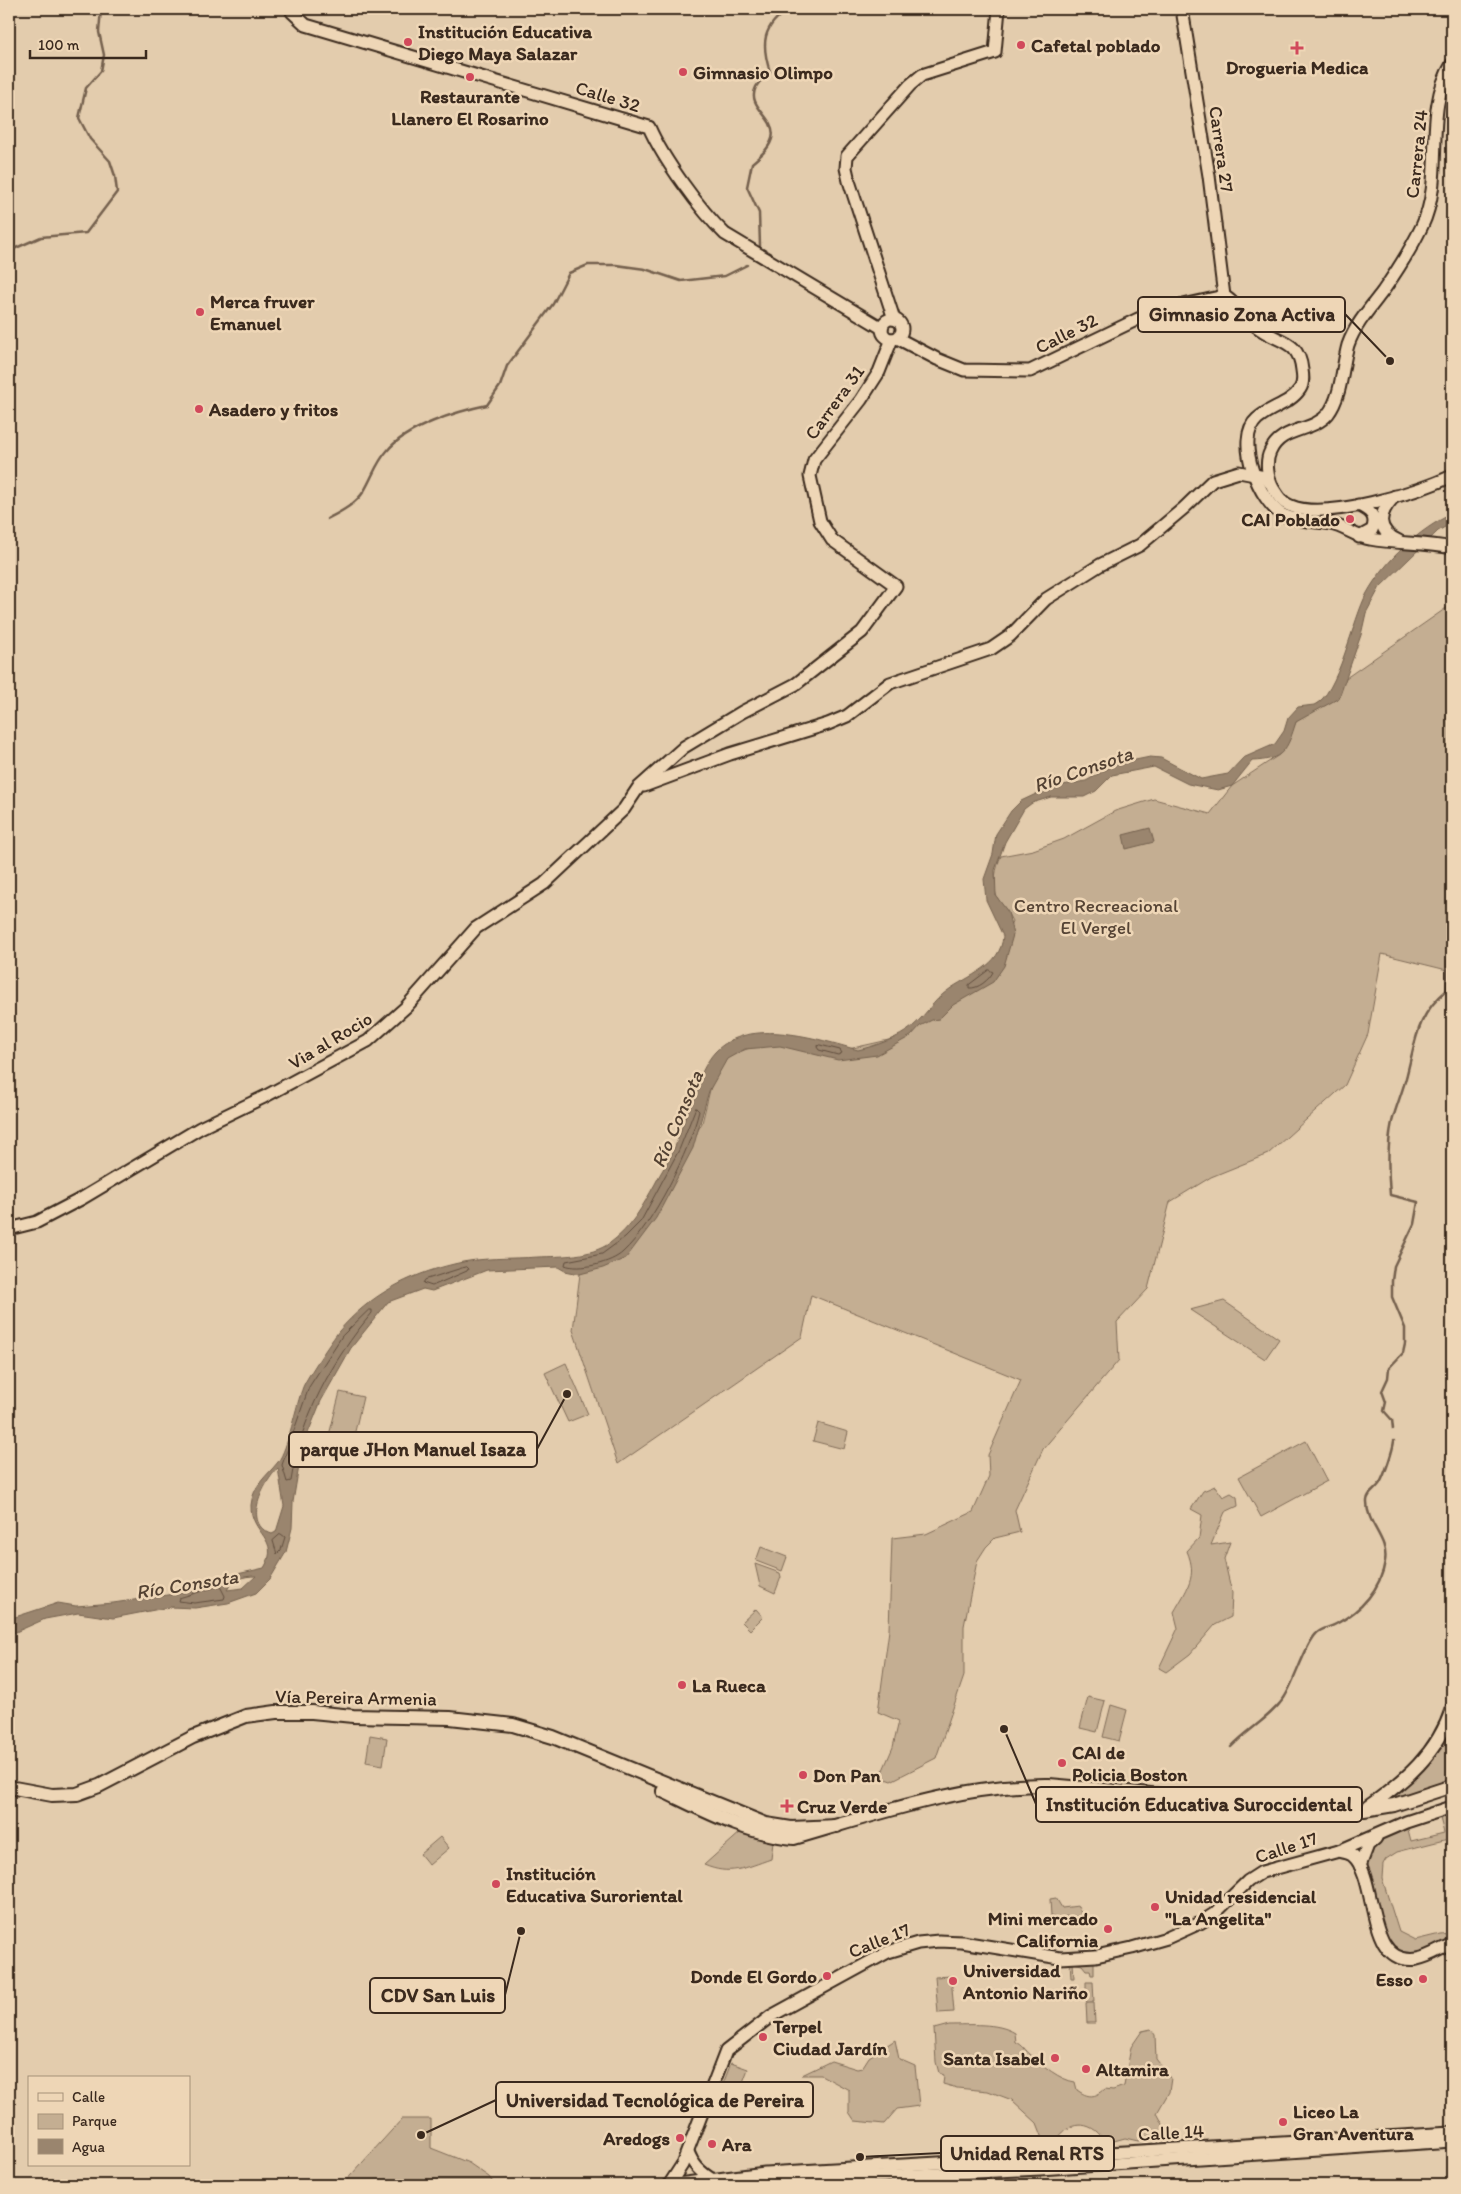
<svg xmlns="http://www.w3.org/2000/svg" width="1461" height="2194" viewBox="0 0 1461 2194" font-family="Itim,sans-serif">
  <style>
    .green { fill: #c4ae92; stroke: #806c58 }
    .water { fill: #9a856e; stroke: #74614e; fill-rule: evenodd }
    .lines { fill: none; stroke-linecap: round; stroke-linejoin: round }
    .shore { stroke: #614e3e; stroke-width: 1 }
    .stream { stroke: #74614e; stroke-width: 2.5 }
    .secondary-casing { stroke: #3b2a1e; stroke-width: 15 }
    .primary-casing { stroke: #3b2a1e; stroke-width: 16 }
    .secondary { stroke: #eed6b6; stroke-width: 11 }
    .primary { stroke: #eed6b6; stroke-width: 12 }
    .poi-dot { fill: #d1495b; stroke: #eed6b6; stroke-width: 2 }
    .labels { text-anchor: middle; stroke-width: 5; stroke-linejoin: round; paint-order: stroke }
    .poi-label { font-size: 19px; font-weight: bold; fill: #3b2a1e; stroke: #eed6b6; text-anchor: start }
    .street-label { font-size: 19px; fill: #3b2a1e; stroke: #eed6b6 }
    .park-label { font-size: 19px; fill: #564435; stroke: #eed6b6 }
    .water-label { font-size: 20px; font-style: italic; fill: #534132; stroke: #eed6b6 }
    .leader { fill: none; stroke: #3b2a1e; stroke-width: 2 }
    .callout-dot { fill: #3b2a1e; stroke: #eed6b6; stroke-width: 2 }
    .callout { fill: #eed6b6; stroke: #3b2a1e; stroke-width: 2 }
    .callout-label { font-size: 20px; text-anchor: middle; font-weight: bold; fill: #3b2a1e }
  </style>
  <rect width="100%" height="100%" fill="#e3ccad"/>
  <filter id="ink" filterUnits="userSpaceOnUse"><feTurbulence type="fractalNoise" baseFrequency=".02" numOctaves="2"/><feDisplacementMap in="SourceGraphic" scale="10" xChannelSelector="R" yChannelSelector="G"/><feConvolveMatrix kernelMatrix="1 2 1 2 8 2 1 2 1" color-interpolation-filters="sRGB"/></filter>
  <g filter="url(#ink)">
    <g class="green">
      <path d="M1452,604V967L1447,970L1382,954L1368,1034L1345,1085L1268,1154L1211,1177L1170,1202L1148,1289L1117,1322L1119,1360L1043,1449L1015,1510L1020,1532L995,1538L986,1547L977,1561L964,1626V1676L936,1758L891,1781L880,1777L893,1747L899,1721L878,1712L889,1630L892,1538L926,1534L973,1512L989,1476L988,1455L1021,1380L811,1295L802,1337L618,1464L573,1330L580,1274L636,1244L702,1123L717,1061L752,1047L783,1040L835,1052L902,1037L996,965L1012,921C1008,912 1001,906 997,897C992,885 996,867 1001,856L1033,850L1064,839L1115,811L1154,799L1210,814L1232,786L1279,755L1296,722L1346,678Z"/>
      <polygon points="1224,1301 1279,1339 1265,1359 1190,1310"/>
      <polygon points="566,1363 588,1414 568,1422 545,1373"/>
      <polygon points="340,1392 363,1397 350,1453 326,1447"/>
      <polygon points="818,1423 848,1432 844,1449 813,1441"/>
      <polygon points="1306,1441 1327,1481 1261,1517 1239,1477"/>
      <path d="M1215,1486L1223,1497L1231,1493L1237,1497L1238,1506L1225,1512L1211,1545L1230,1542L1224,1559L1232,1593L1231,1617L1215,1625L1190,1654L1166,1672L1159,1668L1178,1628L1174,1612C1187,1589 1198,1577 1187,1551L1199,1538L1202,1515L1191,1509L1203,1491Z"/>
      <polygon points="761,1547 787,1557 782,1571 756,1561"/>
      <polygon points="755,1564 780,1573 781,1577 775,1593 760,1586"/>
      <polygon points="756,1609 763,1617 750,1630 742,1622"/>
      <polygon points="1088,1697 1105,1701 1097,1732 1080,1728"/>
      <polygon points="1111,1705 1127,1710 1119,1741 1103,1737"/>
      <polygon points="1452,1709 1452,1786 1394,1805 1384,1796 1403,1780"/>
      <polygon points="370,1735 387,1738 383,1765 366,1762"/>
      <polygon points="1452,1807 1452,1838 1397,1852 1386,1859 1383,1864 1382,1878 1399,1932 1415,1940 1440,1934 1452,1933 1452,1944 1406,1959 1380,1934 1364,1855 1368,1845 1406,1822 1411,1841 1444,1833 1438,1811"/>
      <path d="M742,1831L773,1842L771,1859C745,1868 730,1876 704,1865Z"/>
      <polygon points="440,1837 449,1848 429,1865 420,1854"/>
      <polygon points="1056,1898 1062,1908 1078,1906 1082,1915 1068,1919 1067,1916 1059,1919 1051,1916 1050,1899"/>
      <polygon points="1094,1961 1094,1975 1091,1975 1090,1970 1086,1970 1082,1965 1073,1963 1074,1978 1071,1978 1070,1962"/>
      <polygon points="951,1976 954,2012 938,2013 935,1977"/>
      <polygon points="1086,1982 1093,1982 1094,2002 1086,2002"/>
      <polygon points="1086,2003 1094,2003 1095,2023 1087,2023"/>
      <path d="M949,2025C970,2025 997,2022 1015,2033L1016,2042C1023,2045 1025,2050 1031,2055C1042,2065 1060,2080 1075,2082L1077,2090C1088,2098 1095,2098 1105,2089L1113,2090L1124,2086L1131,2047L1142,2031L1151,2029L1155,2035L1156,2059L1171,2078L1169,2092L1157,2113L1165,2128L1166,2138L1150,2137L1138,2141L1125,2138L1114,2141L1103,2139C1091,2120 1067,2120 1056,2142L1044,2141L1037,2123L1012,2100L988,2091L957,2088L943,2084L944,2075L939,2073L936,2062L934,2029Z"/>
      <polygon points="895,2040 899,2059 915,2066 919,2106 897,2109 884,2124 855,2121 849,2112 849,2090 821,2075 802,2075 831,2061 857,2069 862,2068 869,2057"/>
      <polygon points="731,2063 748,2069 737,2098 720,2092"/>
      <polygon points="402,2119 431,2119 431,2148 469,2163 489,2177 495,2185 342,2185"/>
      <polygon points="1040,2169 1041,2185 974,2185 973,2172"/>
    </g>
    <g class="water">
      <path d="M1452,514V523L1438,531L1380,587L1366,613L1361,635L1339,698L1296,722C1287,750 1284,760 1252,761L1232,786L1218,790L1188,784L1154,767L1112,775L1096,791L1084,797H1051L1032,803L1024,809L1005,842L995,870L996,896L1008,912L1013,935L1004,966L993,982L953,1005L939,1019L932,1020L920,1026L911,1036L877,1055L838,1060L780,1046L745,1049L727,1059L709,1091L693,1148L656,1218L626,1258L603,1268L580,1274L565,1271L558,1267L487,1270L432,1291L423,1289L388,1302L351,1348L321,1401L302,1448L293,1502L292,1528L286,1552L270,1579L256,1593L228,1603L195,1608L170,1607L113,1618L78,1613L45,1619L9,1635V1619L58,1603L76,1606L113,1603L182,1593L233,1575L264,1568C282,1539 250,1534 251,1505C253,1485 267,1476 278,1462C288,1449 296,1405 303,1387C307,1377 332,1340 339,1331C370,1295 408,1275 454,1264C480,1257 511,1259 538,1257C562,1256 590,1257 610,1243C632,1227 642,1207 655,1184C661,1171 670,1160 675,1147C685,1122 697,1071 715,1052C749,1016 818,1039 858,1050C875,1046 899,1038 912,1027C925,1016 934,1000 947,991C968,975 1001,967 1003,936L986,900L984,879L993,854L996,834L1011,811L1021,801L1051,787L1086,781L1116,764L1150,757L1161,758L1201,779L1228,774L1243,758L1275,744L1284,731L1288,718L1298,707C1303,706 1309,706 1314,705C1338,696 1353,618 1367,593C1384,562 1420,528 1452,514ZM278,1468L284,1506L276,1532L272,1534C241,1524 264,1482 278,1468ZM256,1576L243,1588L227,1590C233,1579 243,1576 256,1576Z"/>
      <polygon points="1150,828 1154,842 1126,849 1123,835"/>
    </g>
    <g class="lines">
      <g class="shore">
        <path d="M989,970L993,972C989,980 978,989 969,988V985Z"/>
        <polygon points="820,1045 840,1050 842,1053 838,1055 819,1050 817,1047"/>
        <path d="M696,1108L699,1111C690,1150 653,1225 623,1252C612,1263 579,1271 565,1265L566,1261L602,1254L625,1237L641,1221L679,1150Z"/>
        <polygon points="466,1267 468,1269 467,1271 432,1286 423,1283 425,1280"/>
        <path d="M369,1310H372V1313C332,1360 300,1419 291,1481L287,1482L282,1465L309,1387L342,1336Z"/>
        <polygon points="281,1534 285,1537 281,1550 277,1554 273,1541"/>
        <polygon points="220,1586 225,1596 224,1599 194,1603 179,1601 180,1598"/>
      </g>
      <g class="stream">
        <path d="M760,246L759,213L747,187L752,163C803,123 742,114 756,87C759,81 765,77 770,72C761,44 762,26 789,9"/>
        <polyline points="9,251 41,237 86,233 117,192 115,176 110,161 90,139 79,118 86,88 101,71 104,55 99,32 101,9"/>
        <path d="M327,519C340,512 356,504 364,491C372,478 376,463 387,451C406,427 458,411 487,405L500,386L507,366L553,304L569,273L588,265H616L645,269L681,281L725,276L747,265"/>
        <path d="M1393,1429L1392,1420L1384,1411L1386,1402L1382,1391L1388,1378L1389,1368L1403,1353L1405,1344V1328L1392,1297V1281L1394,1266L1414,1224L1418,1202L1390,1195C1388,1172 1387,1145 1392,1122C1396,1106 1403,1091 1407,1074C1416,1039 1417,1015 1447,990L1448,960L1452,951"/>
        <path d="M1231,1747C1248,1729 1270,1718 1284,1698C1295,1681 1305,1645 1316,1634C1321,1628 1329,1628 1336,1624C1361,1611 1381,1589 1385,1561C1389,1539 1366,1524 1367,1501C1367,1493 1376,1490 1380,1483C1385,1474 1393,1450 1394,1441"/>
      </g>
      <defs>
        <g id="secondary">
          <path d="M292,9V12L306,25L649,127C663,159 700,210 725,234L882,328"/>
          <polyline points="1182,9 1209,176 1224,296"/>
          <path d="M1452,64C1422,112 1446,176 1422,226C1411,249 1397,271 1383,291C1370,308 1355,325 1348,345C1342,366 1342,396 1328,414C1312,433 1281,426 1270,452C1265,462 1268,479 1273,488C1278,496 1282,503 1291,506C1326,521 1418,492 1452,476"/>
          <path d="M1224,296C1237,304 1244,316 1256,326C1276,343 1299,338 1302,370C1303,376 1304,383 1300,389C1290,404 1270,407 1257,419C1234,439 1259,502 1283,515C1298,522 1315,521 1331,524C1345,527 1356,537 1370,539C1397,544 1425,542 1452,548"/>
          <polyline points="894,319 849,181 846,168 847,156 910,85 922,75 995,52 999,9"/>
          <circle cx="892" cy="329" r="10"/>
          <polyline points="897,338 937,359 964,370 1030,371 1138,319 1183,305 1224,296"/>
          <path d="M1395,496C1378,513 1375,530 1399,541"/>
          <path d="M1358,505C1370,510 1378,517 1372,530L1359,537"/>
          <polyline points="644,786 730,754 828,724 847,716 890,683 991,649 1010,636 1046,599 1100,565 1140,545 1184,508 1213,480 1239,472 1265,477 1270,483"/>
          <polyline points="9,1229 37,1222 81,1199 200,1128 264,1097 368,1041 406,1007 476,928 544,884 624,809 638,788 684,747 742,712 796,684 862,632 896,586 832,540 820,521 810,476 814,460 861,400 879,372 892,339"/>
          <path d="M1339,1851C1343,1852 1350,1853 1353,1856C1379,1878 1364,1967 1417,1959C1429,1957 1441,1949 1452,1944"/>
          <polyline points="1360,1866 1368,1845 1376,1838"/>
          <path d="M688,2152C693,2165 700,2172 713,2180"/>
          <polyline points="669,2185 682,2165 726,2051 771,2016 888,1952 918,1943 939,1941 962,1942 1060,1958 1096,1956 1132,1948 1167,1938 1200,1923 1214,1914 1248,1881 1262,1872 1339,1851 1406,1822 1452,1807"/>
          <polyline points="670,2185 765,2173 1452,2133"/>
          <polyline points="761,2185 769,2182 1040,2169 1452,2141"/>
        </g>
        <g id="primary">
          <polyline points="9,1787 52,1795 77,1794 99,1786 193,1737 246,1716 276,1712 312,1712 353,1716 450,1718 513,1725 553,1737 766,1824 791,1828 837,1826"/>
          <path d="M663,1791C705,1811 747,1834 794,1838C877,1814 962,1784 1049,1785L1309,1808L1364,1810L1394,1805L1452,1786"/>
          <path d="M1368,1807C1405,1781 1438,1753 1452,1709"/>
        </g>
      </defs>
      <use href="#secondary" class="secondary-casing"/>
      <use href="#primary" class="primary-casing"/>
      <use href="#secondary" class="secondary"/>
      <use href="#primary" class="primary"/>
    </g>
  </g>
  <g class="poi-dot">
    <circle cx="408" cy="42" r="5"/>
    <circle cx="1021" cy="45" r="5"/>
    <path d="M1294.5 40.5h5v5h5v5h-5v5h-5v-5h-5v-5h5z"/>
    <circle cx="683" cy="72" r="5"/>
    <circle cx="470" cy="77" r="5"/>
    <circle cx="200" cy="312" r="5"/>
    <circle cx="199" cy="409" r="5"/>
    <circle cx="1350" cy="519" r="5"/>
    <circle cx="682" cy="1685" r="5"/>
    <circle cx="1062" cy="1763" r="5"/>
    <circle cx="803" cy="1775" r="5"/>
    <path d="M784.5 1798.5h5v5h5v5h-5v5h-5v-5h-5v-5h5z"/>
    <circle cx="496" cy="1884" r="5"/>
    <circle cx="1155" cy="1907" r="5"/>
    <circle cx="1108" cy="1929" r="5"/>
    <circle cx="827" cy="1976" r="5"/>
    <circle cx="1423" cy="1979" r="5"/>
    <circle cx="953" cy="1981" r="5"/>
    <circle cx="763" cy="2037" r="5"/>
    <circle cx="1055" cy="2058" r="5"/>
    <circle cx="1086" cy="2069" r="5"/>
    <circle cx="1283" cy="2122" r="5"/>
    <circle cx="680" cy="2138" r="5"/>
    <circle cx="712" cy="2144" r="5"/>
  </g>
  <g class="labels">
    <g class="poi-label">
      <text x="418" y="38">Institución Educativa<tspan x="418" dy="22">Diego Maya Salazar</tspan></text>
      <text x="1031" y="52">Cafetal poblado</text>
      <text x="1297" y="74" text-anchor="middle">Drogueria Medica</text>
      <text x="693" y="79">Gimnasio Olimpo</text>
      <text x="470" y="103" text-anchor="middle">Restaurante<tspan x="470" dy="22">Llanero El Rosarino</tspan></text>
      <text x="210" y="308">Merca fruver<tspan x="210" dy="22">Emanuel</tspan></text>
      <text x="209" y="416">Asadero y fritos</text>
      <text x="1340" y="526" text-anchor="end">CAI Poblado</text>
      <text x="692" y="1692">La Rueca</text>
      <text x="1072" y="1759">CAI de<tspan x="1072" dy="22">Policia Boston</tspan></text>
      <text x="813" y="1782">Don Pan</text>
      <text x="797" y="1813">Cruz Verde</text>
      <text x="506" y="1880">Institución<tspan x="506" dy="22">Educativa Suroriental</tspan></text>
      <text x="1165" y="1903">Unidad residencial<tspan x="1165" dy="22">"La Angelita"</tspan></text>
      <text x="1098" y="1925" text-anchor="end">Mini mercado<tspan x="1098" dy="22">California</tspan></text>
      <text x="963" y="1977">Universidad<tspan x="963" dy="22">Antonio Nariño</tspan></text>
      <text x="817" y="1983" text-anchor="end">Donde El Gordo</text>
      <text x="1413" y="1986" text-anchor="end">Esso</text>
      <text x="773" y="2033">Terpel<tspan x="773" dy="22">Ciudad Jardín</tspan></text>
      <text x="1045" y="2065" text-anchor="end">Santa Isabel</text>
      <text x="1096" y="2076">Altamira</text>
      <text x="1293" y="2118">Liceo La<tspan x="1293" dy="22">Gran Aventura</tspan></text>
      <text x="670" y="2145" text-anchor="end">Aredogs</text>
      <text x="722" y="2151">Ara</text>
    </g>
    <g class="street-label">
      <text transform="translate(608 96) rotate(17)" y="7">Calle 32</text>
      <text transform="translate(1222 149) rotate(82)" y="7">Carrera 27</text>
      <text transform="translate(1416 154) rotate(-84)" y="7">Carrera 24</text>
      <text transform="translate(1066 333) rotate(-27)" y="7">Calle 32</text>
      <text transform="translate(834 402) rotate(-54)" y="7">Carrera 31</text>
      <text transform="translate(330 1040) rotate(-31)" y="7">Via al Rocio</text>
      <text transform="translate(356 1697) rotate(1)" y="7">Vía Pereira Armenia</text>
      <text transform="translate(1286 1847) rotate(-18)" y="7">Calle 17</text>
      <text transform="translate(879 1940) rotate(-22)" y="7">Calle 17</text>
      <text transform="translate(1171 2132) rotate(-3)" y="7">Calle 14</text>
    </g>
    <g class="park-label">
      <text x="1096" y="912">Centro Recreacional<tspan x="1096" dy="22">El Vergel</tspan></text>
    </g>
    <g class="water-label">
      <text transform="translate(1083 769) rotate(-19)" y="7">Río Consota</text>
      <text transform="translate(677 1119) rotate(-67)" y="7">Río Consota</text>
      <text transform="translate(187 1584) rotate(-9)" y="7">Río Consota</text>
    </g>
  </g>
  <path class="leader" d="M1390 361L1345 314M567 1394L537 1449M1004 1729L1036 1804M521 1931L505 1995M421 2135L496 2100M860 2157L941 2153"/>
  <g class="callout-dot">
    <circle cx="1390" cy="361" r="5"/>
    <circle cx="567" cy="1394" r="5"/>
    <circle cx="1004" cy="1729" r="5"/>
    <circle cx="521" cy="1931" r="5"/>
    <circle cx="421" cy="2135" r="5"/>
    <circle cx="860" cy="2157" r="5"/>
  </g>
  <g class="callout">
    <rect x="1138" y="297" width="207" height="35" rx="5"/>
    <rect x="289" y="1432" width="248" height="35" rx="5"/>
    <rect x="1036" y="1787" width="326" height="35" rx="5"/>
    <rect x="370" y="1978" width="135" height="35" rx="5"/>
    <rect x="496" y="2082" width="317" height="35" rx="5"/>
    <rect x="941" y="2136" width="173" height="35" rx="5"/>
  </g>
  <g class="callout-label">
    <text x="1242" y="321">Gimnasio Zona Activa</text>
    <text x="413" y="1456">parque JHon Manuel Isaza</text>
    <text x="1199" y="1811">Institución Educativa Suroccidental</text>
    <text x="438" y="2002">CDV San Luis</text>
    <text x="655" y="2107">Universidad Tecnológica de Pereira</text>
    <text x="1027" y="2160">Unidad Renal RTS</text>
  </g>
  <rect width="1461" height="2194" fill="none" stroke="#eed6b6" stroke-width="30"/>
  <rect x="15" y="15" width="1431" height="2164" fill="none" stroke="#3b2a1e" stroke-width="2" filter="url(#ink)"/>
  <rect x="28" y="2076" width="162" height="90" fill="#eed6b6" stroke="#a69179"/>
  <rect x="38" y="2093" width="25" height="8" fill="#eed6b6" stroke="#a69179"/>
  <text x="72" y="2102" font-size="15" fill="#3b2a1e">Calle</text>
  <rect x="38" y="2114" width="25" height="15" fill="#c4ae92" stroke="#a69179"/>
  <text x="72" y="2126" font-size="15" fill="#3b2a1e">Parque</text>
  <rect x="38" y="2139" width="25" height="15" fill="#9a856e" stroke="#a69179"/>
  <text x="72" y="2152" font-size="15" fill="#3b2a1e">Agua</text>
  <path d="M30 50v8h116v-8" fill="none" stroke="#3b2a1e" stroke-width="2.5"/>
  <text x="38" y="50" font-size="15" fill="#3b2a1e" stroke="#eed6b6" stroke-width="4" paint-order="stroke">100 m</text>
</svg>
